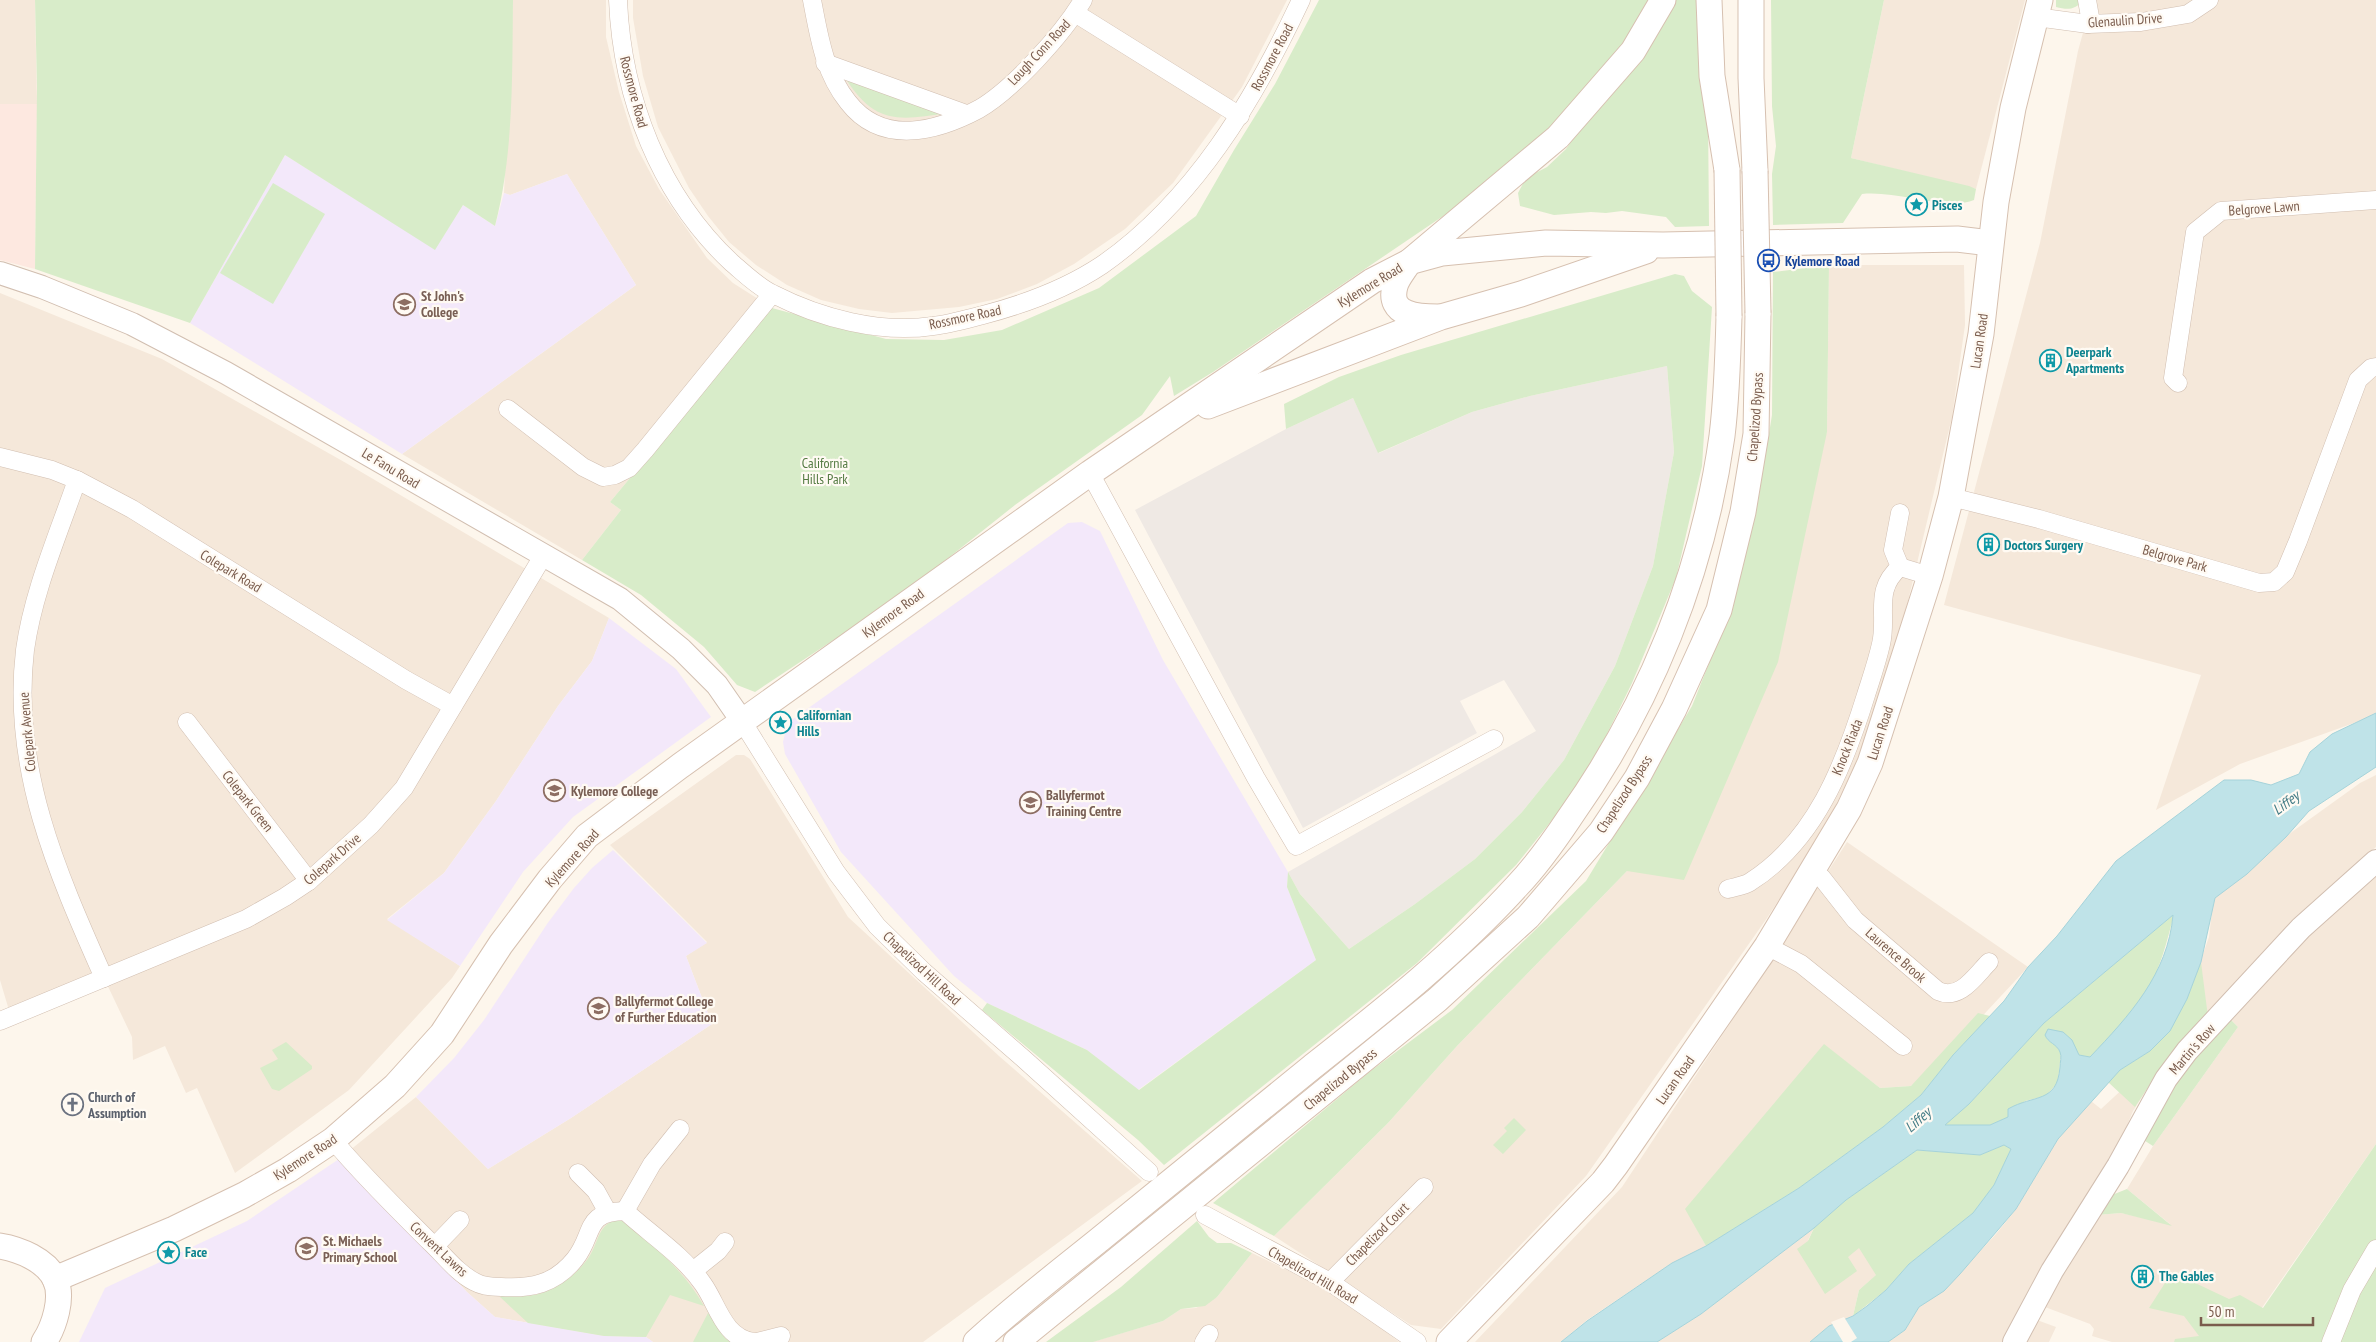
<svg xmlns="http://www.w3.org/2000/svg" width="2376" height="1342" viewBox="0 0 2376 1342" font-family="'PT Sans Narrow',sans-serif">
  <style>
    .residential { fill: #f5e8da }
    .commercial { fill: #fde8e0 }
    .industrial { fill: #efe9e4 }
    .education { fill: #f3e8fa }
    .green { fill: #d8ecc9 }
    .water { fill: #bfe3e8; stroke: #a5d3da; fill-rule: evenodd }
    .pier { fill: #fdf6ec }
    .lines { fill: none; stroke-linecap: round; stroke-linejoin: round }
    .minor-casing { stroke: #d1beb0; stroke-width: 19 }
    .tertiary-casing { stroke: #d1beb0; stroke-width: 24 }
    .secondary-casing { stroke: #d6c0b0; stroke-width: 27 }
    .minor { stroke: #fff; stroke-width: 18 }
    .tertiary { stroke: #fff; stroke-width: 22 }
    .secondary { stroke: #fff; stroke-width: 25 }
    .secondary-bridge-casing { stroke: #d6c0b0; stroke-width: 27; stroke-linecap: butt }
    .secondary-bridge { stroke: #fff; stroke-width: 25 }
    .labels { text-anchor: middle; stroke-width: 4.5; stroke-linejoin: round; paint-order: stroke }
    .street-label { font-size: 14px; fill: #7a5c4d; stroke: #fffaf3 }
    .culture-label { font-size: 14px; font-weight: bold; fill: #0d838f; stroke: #fffaf3; text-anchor: start }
    .transit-label { font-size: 14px; font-weight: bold; fill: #164399; stroke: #fffaf3; text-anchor: start }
    .education-label { font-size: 14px; font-weight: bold; fill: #785e54; stroke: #fffaf3; text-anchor: start }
    .park-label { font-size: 14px; fill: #537a41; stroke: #fffaf3 }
    .worship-label { font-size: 14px; font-weight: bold; fill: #5b616d; stroke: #fffaf3; text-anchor: start }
    .water-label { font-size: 15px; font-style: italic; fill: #437c86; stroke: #fffaf3 }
  </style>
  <rect width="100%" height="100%" fill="#fdf6ec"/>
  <g class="residential">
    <polygon points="0,0 35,0 37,104 0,104"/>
    <polygon points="513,0 606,0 606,37 619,92 636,146 659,189 707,258 733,283 772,308 610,502 621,510 582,560 402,454 636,285 567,174 510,195 504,193"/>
    <polygon points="633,0 1287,0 1242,87 1173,183 1125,229 1074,264 1037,284 997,299 959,307 892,313 859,309 821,300 787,285 756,265 729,242 708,216 689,188 658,127 643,76 633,18"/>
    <polygon points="1884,0 2025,0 1976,189 1851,158"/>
    <polygon points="2092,0 2376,0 2376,713 2365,719 2240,764 2156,810 2201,675 1944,605 2040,243 2078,51"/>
    <polygon points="1829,265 1964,265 1965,325 1952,417 1907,605 1869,735 1824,830 1767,918 1586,1176 1441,1329 1411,1325 1274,1236 1388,1123 1457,1046 1627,871 1827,432"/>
    <polygon points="0,293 162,359 346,463 609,618 592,661 558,706 496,801 444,873 387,919 460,966 452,978 349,1090 235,1173 197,1088 186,1093 165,1046 133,1060 132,1037 104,978 11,1017 0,980"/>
    <polygon points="736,755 744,755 750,759 848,917 999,1056 1142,1181 923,1342 653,1342 646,1337 604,1336 495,1317 467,1292 339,1159 416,1097 488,1169 571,1118 712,1024 686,956 707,942 610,845"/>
    <polygon points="2376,775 2376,847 2310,904 2208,1017 2187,999 2209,937 2213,901 2235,873 2360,783"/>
    <polygon points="1847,842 2028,967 1933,1069 1911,1086 1880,1088 1824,1045 1686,1209 1706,1246 1672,1263 1587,1320 1561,1342 1475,1342 1622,1187 1733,1019"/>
    <polygon points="2376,873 2376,1144 2238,1342 2112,1342 2092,1336 2094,1329 2090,1324 2045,1307 2097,1215 2121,1213 2170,1224 2127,1189 2153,1146 2238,1027 2230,1019 2304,939"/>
    <polygon points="2141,1072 2152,1081 2133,1111 2118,1147 2038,1274 2003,1342 1888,1342 1905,1330 1919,1307 1944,1290 1996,1234 2016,1209 2058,1139 2091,1101 2101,1109"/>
    <polygon points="1935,1224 1859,1290 1853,1316 1829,1326 1810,1342 1657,1342 1701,1314 1814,1228 1808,1240"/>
    <polygon points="1252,1253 1339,1295 1399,1342 1092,1342 1163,1321 1181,1309 1196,1308 1217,1297"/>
    <polygon points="2037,1320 2056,1327 2049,1342 2025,1342"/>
  </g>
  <polygon class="commercial" points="0,104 37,104 35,269 0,260"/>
  <polygon class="industrial" points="1667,366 1674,452 1653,566 1615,666 1564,760 1522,812 1475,859 1415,904 1349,949 1300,894 1288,872 1536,731 1504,680 1460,701 1477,733 1303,828 1135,510 1286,429 1353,398 1379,453 1472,412 1530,396"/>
  <g class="education">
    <polygon points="285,155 435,249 463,205 495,226 504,193 510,195 567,174 636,285 402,454 190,323"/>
    <polygon points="1082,522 1100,531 1163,660 1288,872 1287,887 1316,960 1138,1090 1087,1050 987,1003 954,976 841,852 785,754 783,742 786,729 793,719 1068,523"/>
    <polygon points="609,618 676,669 711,717 573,817 523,872 460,966 387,920 444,873 496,801 558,706 592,661"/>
    <polygon points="613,850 707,943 686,956 712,1024 571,1118 488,1169 416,1097 454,1058 484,1020 547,924 574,888 592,868"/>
    <polygon points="339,1159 467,1292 495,1317 604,1336 646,1337 653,1342 79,1342 105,1288 247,1221"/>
  </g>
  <g class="green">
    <path d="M35,0H513C512,75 514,153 495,226L463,205L435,250L285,155L190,323L35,269L37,87Z"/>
    <polygon points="1319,0 1651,0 1609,65 1565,117 1483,189 1213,372 1174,396 1170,376 1142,415 1015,505 903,594 755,692 737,685 704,647 641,595 582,560 621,510 610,502 772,308 886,339 944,340 1002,330 1099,288 1196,216 1234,150 1275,84"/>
    <polygon points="1676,0 1707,0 1709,226 1675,227 1666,217 1622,211 1606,213 1591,212 1554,215 1520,206 1518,193 1526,178 1547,167 1566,149 1580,129 1606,102 1640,58"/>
    <path d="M1771,0H1884L1851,158L1969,186L1976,189L1974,200C1948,211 1895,190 1862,194L1843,223L1773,225L1772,174L1776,146L1772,106Z"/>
    <path d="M2056,0H2083V1C2074,10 2068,10 2056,7Z"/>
    <path d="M844,76L948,113C896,121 874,124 844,76Z"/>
    <polygon points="273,183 325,214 273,304 220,273"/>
    <polygon points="1829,265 1827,432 1778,662 1684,880 1627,871 1457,1046 1388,1123 1274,1236 1213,1203 1368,1073 1452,1010 1586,881 1692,706 1733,603 1758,501 1772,415 1773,272"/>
    <polygon points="1675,274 1684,276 1692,291 1712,307 1702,466 1676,578 1632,683 1585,779 1516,865 1417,963 1164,1165 1138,1140 982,1010 987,1003 1087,1050 1139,1090 1316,960 1287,887 1288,872 1300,894 1349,949 1415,904 1475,859 1522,812 1564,760 1615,666 1653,566 1674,452 1667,366 1530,396 1472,412 1378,453 1353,398 1286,429 1284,404 1339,377 1401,355"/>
    <path d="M2174,914C2167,942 2160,969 2146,994C2133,1015 2107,1039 2090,1058L2079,1055C2069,1042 2073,1033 2053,1031L2047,1039L2055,1045L2061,1052L2058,1082L2046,1096L2025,1101L2009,1117L1990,1125H1944L1969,1104L2044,1023Z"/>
    <polygon points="2201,962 2208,1017 2162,1066 2135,1107 2108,1082 2120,1070 2150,1051 2187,999"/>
    <polygon points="1978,1013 1990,1016 1953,1055 1921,1095 1883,1127 1799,1188 1706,1246 1685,1209 1824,1044 1880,1088 1911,1086"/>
    <polygon points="2230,1019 2238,1027 2153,1146 2142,1139 2181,1075"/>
    <polygon points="286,1042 312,1066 312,1069 279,1091 272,1089 260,1068 278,1059 272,1050"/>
    <polygon points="1514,1118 1526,1130 1503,1154 1493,1145 1507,1131 1504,1128"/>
    <polygon points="2376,1144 2376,1342 2174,1342 2175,1339 2199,1336 2184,1316 2149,1308 2172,1272 2229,1299 2240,1295 2263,1308"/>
    <polygon points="2004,1145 2011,1149 1994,1185 1973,1213 1909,1264 1886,1290 1853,1316 1859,1290 1876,1275 1859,1248 1848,1257 1857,1271 1825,1294 1797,1249 1808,1241 1814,1228 1846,1200 1917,1150 1980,1155"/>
    <polygon points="2127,1189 2172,1226 2121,1213 2097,1215 2107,1197"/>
    <path d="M619,1220L628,1223C657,1249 685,1272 704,1306L670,1295L646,1337L604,1336L528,1323L500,1297L506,1294C538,1303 571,1283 589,1257C599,1242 598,1222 619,1220Z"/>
    <polygon points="1197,1221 1209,1237 1217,1243 1231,1243 1252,1253 1217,1297 1205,1306 1181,1309 1163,1321 1093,1342 1046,1342 1121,1287"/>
    <polygon points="708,1313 725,1338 732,1342 693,1342"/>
  </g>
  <path class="water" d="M2376,713V767L2309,811L2286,837L2247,874L2215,898L2201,962L2187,999L2170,1031L2150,1051L2120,1070L2058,1139L2016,1209L1960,1274L1944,1291L1919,1307L1905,1330L1888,1342H1810L1829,1326L1853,1316L1867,1306L1886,1290L1909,1264L1973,1213L1994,1185L2011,1149L2004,1145L1980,1155L1917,1150L1846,1200L1814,1228L1701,1314L1657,1342H1561L1587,1321L1672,1263L1706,1246L1799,1188L1883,1127L1921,1095L1953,1055L2004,1001L2028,967L2057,936L2116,861L2224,780H2251L2271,785L2299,774L2310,752L2332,734ZM2173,915C2168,974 2129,1016 2090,1057L2079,1055L2072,1040L2063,1032L2048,1029L2045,1035C2048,1043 2057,1044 2060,1052C2062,1056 2060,1063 2060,1067C2057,1104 2034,1094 2008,1109V1117L1990,1125H1945L1969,1104L2044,1023Z"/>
  <polygon class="pier" points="1844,1317 1857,1338 1851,1342 1843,1342 1831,1322"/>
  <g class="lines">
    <defs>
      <g id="minor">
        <path d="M618,0C622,98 660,196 732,263C745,274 758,287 773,294C820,318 880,334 933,326C950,324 967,319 983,315C1025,304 1066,289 1102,265C1195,200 1254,100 1301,0"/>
        <path d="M812,0C819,36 824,72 848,102C882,146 936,132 979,109C1013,89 1063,34 1083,0"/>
        <polyline points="2087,0 2090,17 2088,24"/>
        <polyline points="1075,13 1240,116"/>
        <polyline points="2036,17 2088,24 2141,22 2188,14 2209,0"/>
        <polyline points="825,63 966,114"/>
        <polyline points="2178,383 2173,378 2195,232 2221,211 2376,200"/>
        <polyline points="508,409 583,467 603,477 615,475 629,468 645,450 772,294"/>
        <polyline points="0,457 52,470 77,480 132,509 406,680 453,706"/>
        <polyline points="1090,473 1256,778 1296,846 1494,739"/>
        <path d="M77,480C58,535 33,592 25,650C11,769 57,872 104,978"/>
        <polyline points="1951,497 2039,519 2259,583 2274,582 2285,572 2298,541 2358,380 2371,368 2376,367"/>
        <polyline points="1900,567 1930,576"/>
        <polyline points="742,721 836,872 877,926 924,972 1025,1060 1149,1172"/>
        <polyline points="187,722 309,881"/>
        <path d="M1812,872L1822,878L1855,920L1938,991C1960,1001 1975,976 1989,962"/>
        <path d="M1728,889C1734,887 1744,886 1750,882C1815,841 1844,766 1866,695C1871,679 1877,662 1881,644C1888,615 1873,590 1900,567L1893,550L1900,513"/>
        <polyline points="1767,946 1801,964 1903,1046"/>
        <polyline points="0,1021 246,919 285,897 309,881 371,825 404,788 543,556"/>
        <path d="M333,1140C363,1176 396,1208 430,1242C444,1255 457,1273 475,1282C482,1286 493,1287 501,1287C531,1289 555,1284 575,1259C595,1234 583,1212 625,1211C650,1234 683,1255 703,1284C718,1305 723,1337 753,1342"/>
        <polyline points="578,1173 596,1191 607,1211"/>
        <polyline points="625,1211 652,1164 680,1129"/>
        <polyline points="1205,1215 1330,1282 1417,1342"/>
        <polyline points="435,1246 460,1220"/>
        <polyline points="693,1271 718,1251 725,1242"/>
        <polyline points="1330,1282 1424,1187"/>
        <polyline points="757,1342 781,1336"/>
        <polyline points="1204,1342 1209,1334"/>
        <polyline points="2331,1342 2352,1290 2376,1249"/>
      </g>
      <g id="tertiary">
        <polyline points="0,273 42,287 132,324 226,373 620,599 681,649 717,685 742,721"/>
        <polyline points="2014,1342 2052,1271 2118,1166 2166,1079 2187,1051 2301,928 2376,861"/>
      </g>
      <g id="secondary">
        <polyline points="1709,0 1712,76 1727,170"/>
        <polyline points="1751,0 1751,78 1755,171"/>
        <path d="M1438,317C1419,317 1387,316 1395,286C1397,278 1405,269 1409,262L1558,137L1633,51L1663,0"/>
        <polyline points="1208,406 1441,317 1521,294 1646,251"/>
        <path d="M0,1246C19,1249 46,1260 55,1279C64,1297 54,1327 44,1342"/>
        <polyline points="55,1279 174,1229 244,1195 288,1170 333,1140 395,1086 442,1034 501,944 550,879 587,836 680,766 1090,473 1372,281 1409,262 1442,253 1546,243 1663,245 1957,239 1990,243"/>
        <path d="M976,1342C1015,1306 1058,1273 1099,1240C1170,1182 1241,1124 1312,1067C1384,1010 1455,954 1517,886C1537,865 1554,841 1570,817C1650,704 1703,573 1722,436C1727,396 1728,356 1729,316"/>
        <polyline points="1016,1342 1437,1000 1528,917 1601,832 1637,778 1674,709 1719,610 1743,512 1756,434 1758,313"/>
        <polyline points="1449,1342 1603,1182 1616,1165 1767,946 1849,809 1870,763 1930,576 1951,497 1981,334 1996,202 2013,108 2040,0"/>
      </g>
    </defs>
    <use href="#minor" class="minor-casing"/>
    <use href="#tertiary" class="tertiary-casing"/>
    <use href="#secondary" class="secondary-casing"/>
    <use href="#minor" class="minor"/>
    <use href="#tertiary" class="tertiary"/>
    <use href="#secondary" class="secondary"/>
    <defs>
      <g id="secondary-bridge">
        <polyline points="1727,170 1729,316"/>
        <polyline points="1755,171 1758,313"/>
      </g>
    </defs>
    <use href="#secondary-bridge" class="secondary-bridge-casing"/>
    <use href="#secondary-bridge" class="secondary-bridge"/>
  </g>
  <defs>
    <symbol id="sight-ring" viewBox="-11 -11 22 22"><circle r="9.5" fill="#fffaf3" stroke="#0f9aa8" stroke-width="1.5"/><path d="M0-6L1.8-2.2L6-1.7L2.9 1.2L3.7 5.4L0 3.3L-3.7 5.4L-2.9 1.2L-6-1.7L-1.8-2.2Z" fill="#0f9aa8"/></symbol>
    <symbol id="bus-ring" viewBox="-11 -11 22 22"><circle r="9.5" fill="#fffaf3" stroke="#1a4fb4" stroke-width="1.5"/><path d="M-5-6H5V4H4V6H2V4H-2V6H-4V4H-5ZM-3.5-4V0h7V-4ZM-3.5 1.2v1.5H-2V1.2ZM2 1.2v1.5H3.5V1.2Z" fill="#1a4fb4"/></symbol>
    <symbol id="school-ring" viewBox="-11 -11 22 22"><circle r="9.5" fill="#fffaf3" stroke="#8d6e63" stroke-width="1.5"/><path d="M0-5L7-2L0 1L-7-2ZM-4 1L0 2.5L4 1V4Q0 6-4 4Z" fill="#8d6e63"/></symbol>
    <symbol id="building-ring" viewBox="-11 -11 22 22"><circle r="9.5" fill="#fffaf3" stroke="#0f9aa8" stroke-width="1.5"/><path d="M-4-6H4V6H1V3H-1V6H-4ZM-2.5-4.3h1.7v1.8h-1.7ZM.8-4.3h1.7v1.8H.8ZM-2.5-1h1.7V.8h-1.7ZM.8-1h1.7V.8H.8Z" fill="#0f9aa8"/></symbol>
    <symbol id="university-ring" viewBox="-11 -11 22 22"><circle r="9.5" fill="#fffaf3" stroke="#8d6e63" stroke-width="1.5"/><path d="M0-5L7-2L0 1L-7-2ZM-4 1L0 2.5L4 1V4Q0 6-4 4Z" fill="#8d6e63"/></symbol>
    <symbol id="church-ring" viewBox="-11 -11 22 22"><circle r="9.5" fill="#fffaf3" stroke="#6b7280" stroke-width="1.5"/><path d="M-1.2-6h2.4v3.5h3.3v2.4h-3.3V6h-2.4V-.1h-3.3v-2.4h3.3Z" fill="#6b7280"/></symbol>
  </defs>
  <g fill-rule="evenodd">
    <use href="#sight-ring" x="1904" y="192" width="25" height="25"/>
    <use href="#bus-ring" x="1756" y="248" width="25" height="25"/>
    <use href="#school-ring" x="392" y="292" width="25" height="25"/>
    <use href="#building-ring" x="2038" y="348" width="25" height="25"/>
    <use href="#building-ring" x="1976" y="532" width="25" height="25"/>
    <use href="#sight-ring" x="768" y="710" width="25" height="25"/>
    <use href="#university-ring" x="542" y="778" width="25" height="25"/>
    <use href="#university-ring" x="1018" y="790" width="25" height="25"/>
    <use href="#university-ring" x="586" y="996" width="25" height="25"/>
    <use href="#church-ring" x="60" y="1092" width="25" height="25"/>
    <use href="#school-ring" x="294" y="1236" width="25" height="25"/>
    <use href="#sight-ring" x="156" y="1240" width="25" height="25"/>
    <use href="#building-ring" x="2130" y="1264" width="25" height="25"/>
  </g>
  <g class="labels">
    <g class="street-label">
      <text transform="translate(2125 20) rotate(-4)" y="5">Glenaulin Drive</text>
      <text transform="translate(1039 52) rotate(-47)" y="5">Lough Conn Road</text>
      <text transform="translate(1272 57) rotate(-62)" y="5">Rossmore Road</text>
      <text transform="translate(634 92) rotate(75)" y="5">Rossmore Road</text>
      <text transform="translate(2264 208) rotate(-4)" y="5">Belgrove Lawn</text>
      <text transform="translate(1370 285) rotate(-31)" y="5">Kylemore Road</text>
      <text transform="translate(965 317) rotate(-12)" y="5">Rossmore Road</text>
      <text transform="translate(1979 341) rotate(-82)" y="5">Lucan Road</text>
      <text transform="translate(1755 417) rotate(-86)" y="5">Chapelizod Bypass</text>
      <text transform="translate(391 468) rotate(31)" y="5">Le Fanu Road</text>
      <text transform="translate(2175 558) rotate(16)" y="5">Belgrove Park</text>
      <text transform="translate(231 571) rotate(31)" y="5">Colepark Road</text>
      <text transform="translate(893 613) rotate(-36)" y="5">Kylemore Road</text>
      <text transform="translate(27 732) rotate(-95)" y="5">Colepark Avenue</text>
      <text transform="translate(1880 733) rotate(-72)" y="5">Lucan Road</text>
      <text transform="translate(1847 747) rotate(-68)" y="5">Knock Riada</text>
      <text transform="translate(1624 794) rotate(-57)" y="5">Chapelizod Bypass</text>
      <text transform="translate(248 801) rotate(52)" y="5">Colepark Green</text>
      <text transform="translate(572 858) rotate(-48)" y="5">Kylemore Road</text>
      <text transform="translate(332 859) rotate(-41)" y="5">Colepark Drive</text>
      <text transform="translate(1896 955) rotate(41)" y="5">Laurence Brook</text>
      <text transform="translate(922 968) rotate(43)" y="5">Chapelizod Hill Road</text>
      <text transform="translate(2192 1049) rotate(-49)" y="5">Martin's Row</text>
      <text transform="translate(1340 1079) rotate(-39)" y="5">Chapelizod Bypass</text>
      <text transform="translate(1675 1080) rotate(-55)" y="5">Lucan Road</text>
      <text transform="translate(305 1157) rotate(-33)" y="5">Kylemore Road</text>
      <text transform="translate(1377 1234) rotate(-45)" y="5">Chapelizod Court</text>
      <text transform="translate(439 1249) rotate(43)" y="5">Convent Lawns</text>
      <text transform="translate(1313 1275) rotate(30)" y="5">Chapelizod Hill Road</text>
    </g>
    <g class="culture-label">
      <text x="1932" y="210">Pisces</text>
      <text x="2066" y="357">Deerpark<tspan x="2066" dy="16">Apartments</tspan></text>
      <text x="2004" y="550">Doctors Surgery</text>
      <text x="797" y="720">Californian<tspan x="797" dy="16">Hills</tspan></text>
      <text x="185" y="1257">Face</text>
      <text x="2159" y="1281">The Gables</text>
    </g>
    <g class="transit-label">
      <text x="1785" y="266">Kylemore Road</text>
    </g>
    <g class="education-label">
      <text x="421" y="301">St John's<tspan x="421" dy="16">College</tspan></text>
      <text x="571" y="796">Kylemore College</text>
      <text x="1046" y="800">Ballyfermot<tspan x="1046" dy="16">Training Centre</tspan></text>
      <text x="615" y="1006">Ballyfermot College<tspan x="615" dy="16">of Further Education</tspan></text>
      <text x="323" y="1246">St. Michaels<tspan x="323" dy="16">Primary School</tspan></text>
    </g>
    <g class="park-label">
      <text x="825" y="468">California<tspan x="825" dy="16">Hills Park</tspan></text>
    </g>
    <g class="worship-label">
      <text x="88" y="1102">Church of<tspan x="88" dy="16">Assumption</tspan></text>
    </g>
    <g class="water-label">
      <text transform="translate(2286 803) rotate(-37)" y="5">Liffey</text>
      <text transform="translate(1918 1120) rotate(-41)" y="5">Liffey</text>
    </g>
  </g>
  <path d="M2201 1317v8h112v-8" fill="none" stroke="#7a5c4d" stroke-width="2.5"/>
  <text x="2208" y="1317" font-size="15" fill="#7a5c4d" stroke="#fffaf3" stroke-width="4" paint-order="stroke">50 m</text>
</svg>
